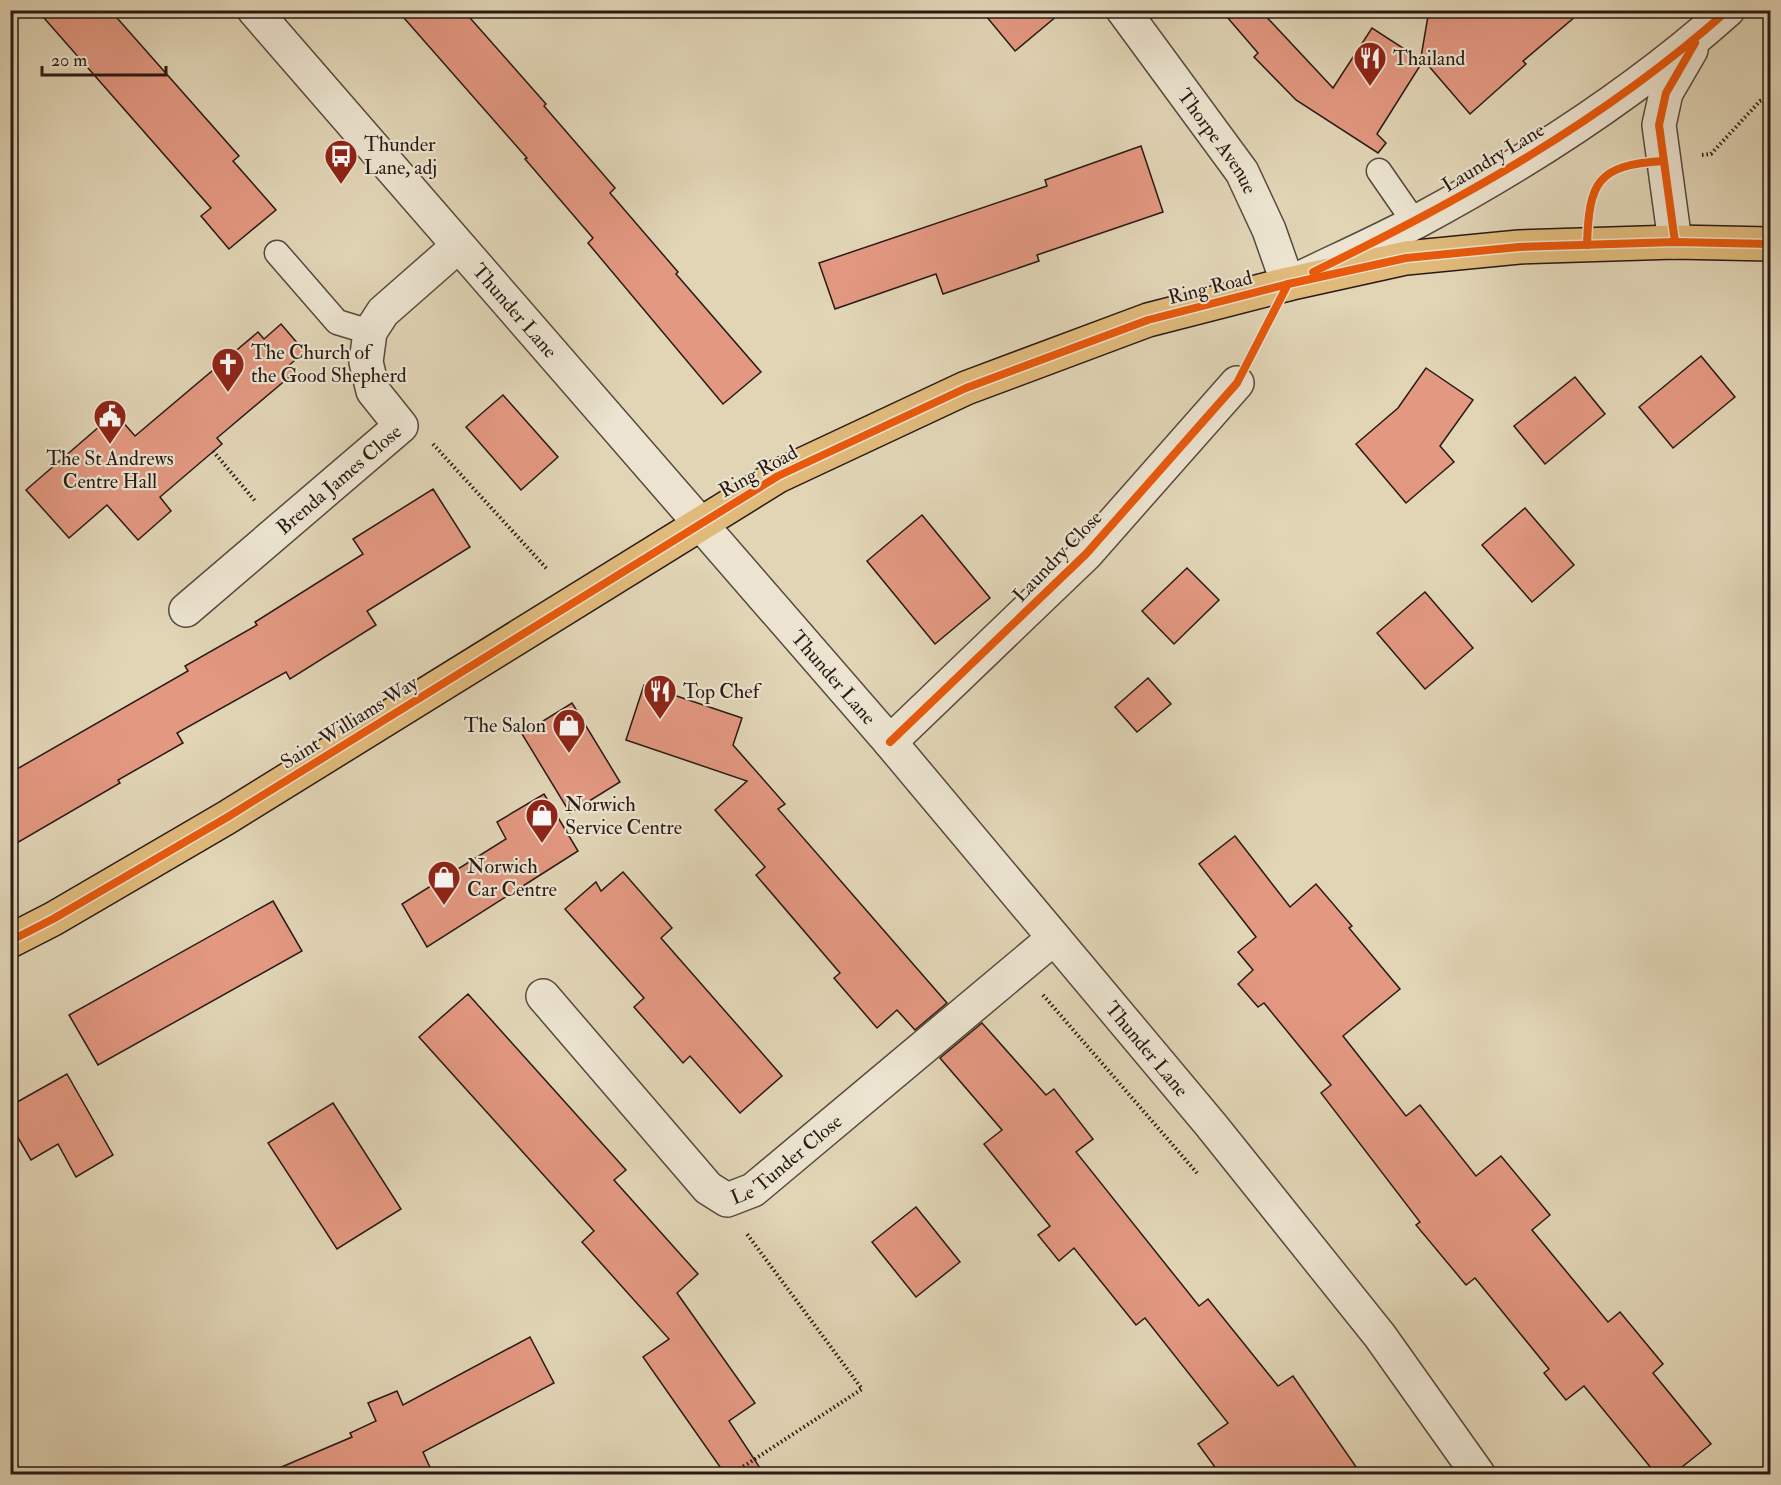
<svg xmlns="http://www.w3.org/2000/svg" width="1781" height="1485" viewBox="0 0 1781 1485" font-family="'IM FELL Double Pica',serif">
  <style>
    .building { fill: #e39881; stroke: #291a15; stroke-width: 1.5 }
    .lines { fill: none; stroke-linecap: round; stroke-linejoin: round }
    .service-casing { stroke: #57493d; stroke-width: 27 }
    .minor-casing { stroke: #57493d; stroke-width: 36 }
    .tertiary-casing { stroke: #57493d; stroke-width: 36 }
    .trunk-casing { stroke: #291a15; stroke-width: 36 }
    .path { stroke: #291a15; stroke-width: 4; stroke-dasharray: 1.5 3; stroke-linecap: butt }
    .service { stroke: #ece4d0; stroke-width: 24 }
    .minor { stroke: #ece4d0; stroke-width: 33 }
    .tertiary { stroke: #ece4d0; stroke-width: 33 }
    .trunk { stroke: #e0ba7b; stroke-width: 33 }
    .cycleway-casing { stroke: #ece4d0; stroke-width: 11 }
    .cycleway { stroke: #e8590c; stroke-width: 8 }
    .labels { text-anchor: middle; stroke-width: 4.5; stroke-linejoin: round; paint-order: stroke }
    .poi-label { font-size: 20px; fill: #291a15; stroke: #ece4d0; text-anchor: start }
    .street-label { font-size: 20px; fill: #291a15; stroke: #ece4d0 }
  </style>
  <rect width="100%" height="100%" fill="#e1d5b6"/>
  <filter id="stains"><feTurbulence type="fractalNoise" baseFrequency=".00333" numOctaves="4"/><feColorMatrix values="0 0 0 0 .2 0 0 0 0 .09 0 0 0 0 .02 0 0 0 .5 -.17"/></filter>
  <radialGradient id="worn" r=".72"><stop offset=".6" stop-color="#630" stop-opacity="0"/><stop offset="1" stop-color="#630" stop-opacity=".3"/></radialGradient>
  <g class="building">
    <polygon points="37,10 110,10 239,156 233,161 276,210 229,249 201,216 211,208"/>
    <polygon points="397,10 463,10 546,104 544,106 615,188 610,193 678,272 676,274 761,372 723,404 588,243 593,238 525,159 527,158"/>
    <polygon points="981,10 1064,10 1015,51"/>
    <polygon points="1221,10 1260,10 1333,88 1372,28 1423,61 1377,134 1386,143 1378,153 1296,100 1254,57 1258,53"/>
    <polygon points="1429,10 1583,10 1523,61 1526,64 1470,114 1421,57"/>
    <polygon points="1141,146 1163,212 1037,255 1039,261 943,294 936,274 835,309 819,263 1047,186 1045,180"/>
    <polygon points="281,324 305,352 288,366 294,373 217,438 222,444 160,497 171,511 138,540 107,505 69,538 26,490 115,413 135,436 258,332 264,339"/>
    <polygon points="1701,356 1735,397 1673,448 1639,407"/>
    <polygon points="1426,368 1473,400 1440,446 1454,462 1406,503 1356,444 1398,408"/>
    <polygon points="1575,377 1605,414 1545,464 1514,426"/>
    <polygon points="503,395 558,457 521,490 466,427"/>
    <polygon points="433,489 470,547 367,611 376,625 290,679 286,672 177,733 183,743 118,780 120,783 10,847 10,773 188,671 185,666 257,625 255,622 363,554 353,539"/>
    <polygon points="1525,508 1574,565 1532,602 1482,545"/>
    <polygon points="922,515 990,598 935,644 867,561"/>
    <polygon points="1187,568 1219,600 1174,644 1142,611"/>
    <polygon points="1425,592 1473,648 1425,689 1377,633"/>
    <polygon points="1148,678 1171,704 1137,732 1115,707"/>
    <polygon points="644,685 742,718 733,745 785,804 778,809 947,1003 915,1030 897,1010 877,1028 834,978 840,973 756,875 765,867 715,810 747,781 626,740"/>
    <polygon points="572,703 620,782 570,813 522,734"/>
    <polygon points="544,794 578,851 427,947 402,904 506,839 497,822"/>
    <polygon points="1235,836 1290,907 1316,884 1352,926 1349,928 1400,989 1343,1036 1406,1116 1420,1105 1476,1176 1501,1156 1550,1215 1532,1230 1608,1322 1620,1312 1663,1364 1653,1373 1711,1444 1673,1474 1656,1474 1584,1386 1566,1400 1544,1373 1549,1369 1475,1278 1466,1285 1416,1225 1420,1222 1321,1093 1331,1085 1264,1003 1258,1007 1238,984 1253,970 1238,952 1256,937 1199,864"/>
    <polygon points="623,872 672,928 661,938 782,1076 740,1113 690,1056 683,1063 634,1007 644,998 565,909 596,882 601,891"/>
    <polygon points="273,901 302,951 98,1065 69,1015"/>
    <polygon points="468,994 626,1170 614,1180 698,1274 677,1293 755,1403 729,1421 764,1474 725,1474 643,1357 669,1339 582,1242 594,1231 419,1037"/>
    <polygon points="982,1023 1046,1095 1054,1089 1093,1139 1076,1152 1199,1306 1208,1299 1278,1386 1293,1376 1361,1474 1220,1474 1198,1444 1228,1423 1145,1318 1136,1325 1074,1248 1059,1261 1038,1235 1050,1226 984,1144 1002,1130 940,1058"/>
    <polygon points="67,1074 113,1155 76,1177 58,1144 31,1160 10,1124 10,1106"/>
    <polygon points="333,1103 401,1209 337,1249 268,1143"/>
    <polygon points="916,1207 960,1262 916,1297 872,1242"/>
    <polygon points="530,1337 554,1383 423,1452 433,1474 265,1474 352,1437 350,1433 376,1421 368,1403 397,1391 403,1405"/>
  </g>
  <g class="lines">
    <defs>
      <g id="service">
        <polyline points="1379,171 1415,223"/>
        <polyline points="277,253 337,322 370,332"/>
      </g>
      <g id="minor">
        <path id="s1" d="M1123,10L1242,172L1269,230L1288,284C1331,263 1374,244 1416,222C1526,163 1634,94 1728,10"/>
        <polyline points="1675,242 1659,125 1666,93 1691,50"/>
        <path id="s2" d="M186,610L401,426L373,391L366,362L370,332L383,312L457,247"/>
        <polyline points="890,742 1086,554 1237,383"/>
        <path id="s3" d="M543,996L708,1188L727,1200L753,1190L1054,938"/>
      </g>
      <g id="tertiary">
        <path id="s4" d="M254,10L890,742L1211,1125L1380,1336L1478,1474"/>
      </g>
      <polyline id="trunk" points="10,941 53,919 226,818 778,476 966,388 1148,320 1288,284 1406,258 1519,247 1675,242 1770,244"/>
    </defs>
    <use href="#service" class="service-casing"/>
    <use href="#minor" class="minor-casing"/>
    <use href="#tertiary" class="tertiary-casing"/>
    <use href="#trunk" class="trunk-casing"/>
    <g class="path">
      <polyline points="1702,155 1711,154 1760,101 1770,98"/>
      <polyline points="1254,350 1265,330"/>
      <polyline points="433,444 547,569"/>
      <polyline points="213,451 256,502"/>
      <polyline points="1043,995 1197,1173"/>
      <polyline points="732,1474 862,1389 747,1234"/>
    </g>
    <use href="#service" class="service"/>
    <use href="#minor" class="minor"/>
    <use href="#tertiary" class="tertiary"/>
    <use href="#trunk" class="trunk"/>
    <defs>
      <g id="cycleway">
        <polyline points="1675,242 1659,125 1666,93 1695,43"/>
        <path d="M1587,245C1589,182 1597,165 1663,161"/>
        <path d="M1313,272C1460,201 1605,120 1728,10"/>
        <polyline points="890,742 1086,554 1237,383 1288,284"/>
        <polyline points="10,941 53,919 226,818 778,476 966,388 1148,320 1288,284 1406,258 1519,247 1675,242 1770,244"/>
      </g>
    </defs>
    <use href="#cycleway" class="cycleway-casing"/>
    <use href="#cycleway" class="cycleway"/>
  </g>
  <defs>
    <symbol id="restaurant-pin" viewBox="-11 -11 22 30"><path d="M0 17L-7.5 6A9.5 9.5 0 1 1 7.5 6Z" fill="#8f2418" stroke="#ece4d0"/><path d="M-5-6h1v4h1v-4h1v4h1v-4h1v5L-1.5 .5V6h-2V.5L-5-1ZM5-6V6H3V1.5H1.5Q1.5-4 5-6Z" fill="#fff"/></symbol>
    <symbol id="bus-pin" viewBox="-11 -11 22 30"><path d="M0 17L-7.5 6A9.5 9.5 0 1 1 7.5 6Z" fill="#8f2418" stroke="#ece4d0"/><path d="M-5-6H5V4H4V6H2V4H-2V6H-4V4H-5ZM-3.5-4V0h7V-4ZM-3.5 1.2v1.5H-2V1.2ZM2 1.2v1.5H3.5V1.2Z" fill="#fff"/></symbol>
    <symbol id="church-pin" viewBox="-11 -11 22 30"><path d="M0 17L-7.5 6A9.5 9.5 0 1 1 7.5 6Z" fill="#8f2418" stroke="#ece4d0"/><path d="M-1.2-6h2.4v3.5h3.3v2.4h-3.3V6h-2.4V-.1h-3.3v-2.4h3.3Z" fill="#fff"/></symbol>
    <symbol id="civic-pin" viewBox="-11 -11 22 30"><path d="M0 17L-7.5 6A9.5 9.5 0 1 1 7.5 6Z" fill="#8f2418" stroke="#ece4d0"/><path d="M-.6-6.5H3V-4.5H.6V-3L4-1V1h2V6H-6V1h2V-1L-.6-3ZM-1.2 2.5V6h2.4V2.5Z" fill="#fff"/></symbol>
    <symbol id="shop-pin" viewBox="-11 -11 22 30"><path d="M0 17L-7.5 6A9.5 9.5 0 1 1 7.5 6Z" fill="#8f2418" stroke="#ece4d0"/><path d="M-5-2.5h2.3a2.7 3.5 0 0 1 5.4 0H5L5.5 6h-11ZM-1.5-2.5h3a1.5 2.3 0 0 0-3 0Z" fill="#fff"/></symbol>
  </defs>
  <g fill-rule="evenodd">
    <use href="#restaurant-pin" x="1351" y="39" width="38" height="52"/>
    <use href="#bus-pin" x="322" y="137" width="38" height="52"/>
    <use href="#church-pin" x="209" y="345" width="38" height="52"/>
    <use href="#civic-pin" x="91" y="397" width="38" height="52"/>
    <use href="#restaurant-pin" x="641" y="672" width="38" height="52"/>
    <use href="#shop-pin" x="550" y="706" width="38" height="52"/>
    <use href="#shop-pin" x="523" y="796" width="38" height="52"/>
    <use href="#shop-pin" x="425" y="858" width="38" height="52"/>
  </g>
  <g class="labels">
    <g class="poi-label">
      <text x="1393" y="65">Thailand</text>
      <text x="364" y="151">Thunder<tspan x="364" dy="23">Lane, adj</tspan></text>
      <text x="251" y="359">The Church of<tspan x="251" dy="23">the Good Shepherd</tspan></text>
      <text x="110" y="465" text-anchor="middle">The St Andrews<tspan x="110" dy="23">Centre Hall</tspan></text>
      <text x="683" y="698">Top Chef</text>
      <text x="546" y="732" text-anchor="end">The Salon</text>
      <text x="565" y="811">Norwich<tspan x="565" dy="23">Service Centre</tspan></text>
      <text x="467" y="873">Norwich<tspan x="467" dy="23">Car Centre</tspan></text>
    </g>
    <g class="street-label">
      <text dy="7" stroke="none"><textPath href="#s1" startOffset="162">Thorpe Avenue</textPath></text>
      <text transform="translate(1493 157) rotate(-31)" y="7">Laundry Lane</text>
      <text transform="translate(1210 287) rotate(-14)" y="7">Ring Road</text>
      <text dy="7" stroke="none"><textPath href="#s4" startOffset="398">Thunder Lane</textPath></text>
      <text transform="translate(758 471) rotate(-29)" y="7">Ring Road</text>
      <text dy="7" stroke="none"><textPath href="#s2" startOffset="201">Brenda James Close</textPath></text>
      <text transform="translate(1057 556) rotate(-46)" y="7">Laundry Close</text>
      <text dy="7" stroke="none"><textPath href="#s4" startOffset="884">Thunder Lane</textPath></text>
      <text transform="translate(349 722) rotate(-32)" y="7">Saint Williams Way</text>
      <text dy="7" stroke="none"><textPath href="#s4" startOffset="1370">Thunder Lane</textPath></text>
      <text dy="7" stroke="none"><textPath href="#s3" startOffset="348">Le Tunder Close</textPath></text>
    </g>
  </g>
  <rect width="1781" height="1485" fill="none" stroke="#e1d5b6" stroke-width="36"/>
  <rect x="12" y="12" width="1757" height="1461" fill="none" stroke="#291a15" stroke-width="3"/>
  <rect x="18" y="18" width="1745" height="1449" fill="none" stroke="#291a15" stroke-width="1.5"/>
  <path d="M42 66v9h124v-9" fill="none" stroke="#291a15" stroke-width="3"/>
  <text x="51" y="66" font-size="18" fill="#291a15" stroke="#ece4d0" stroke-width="4.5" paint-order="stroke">20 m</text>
  <rect width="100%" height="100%" filter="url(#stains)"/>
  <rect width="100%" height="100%" fill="url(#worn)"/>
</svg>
